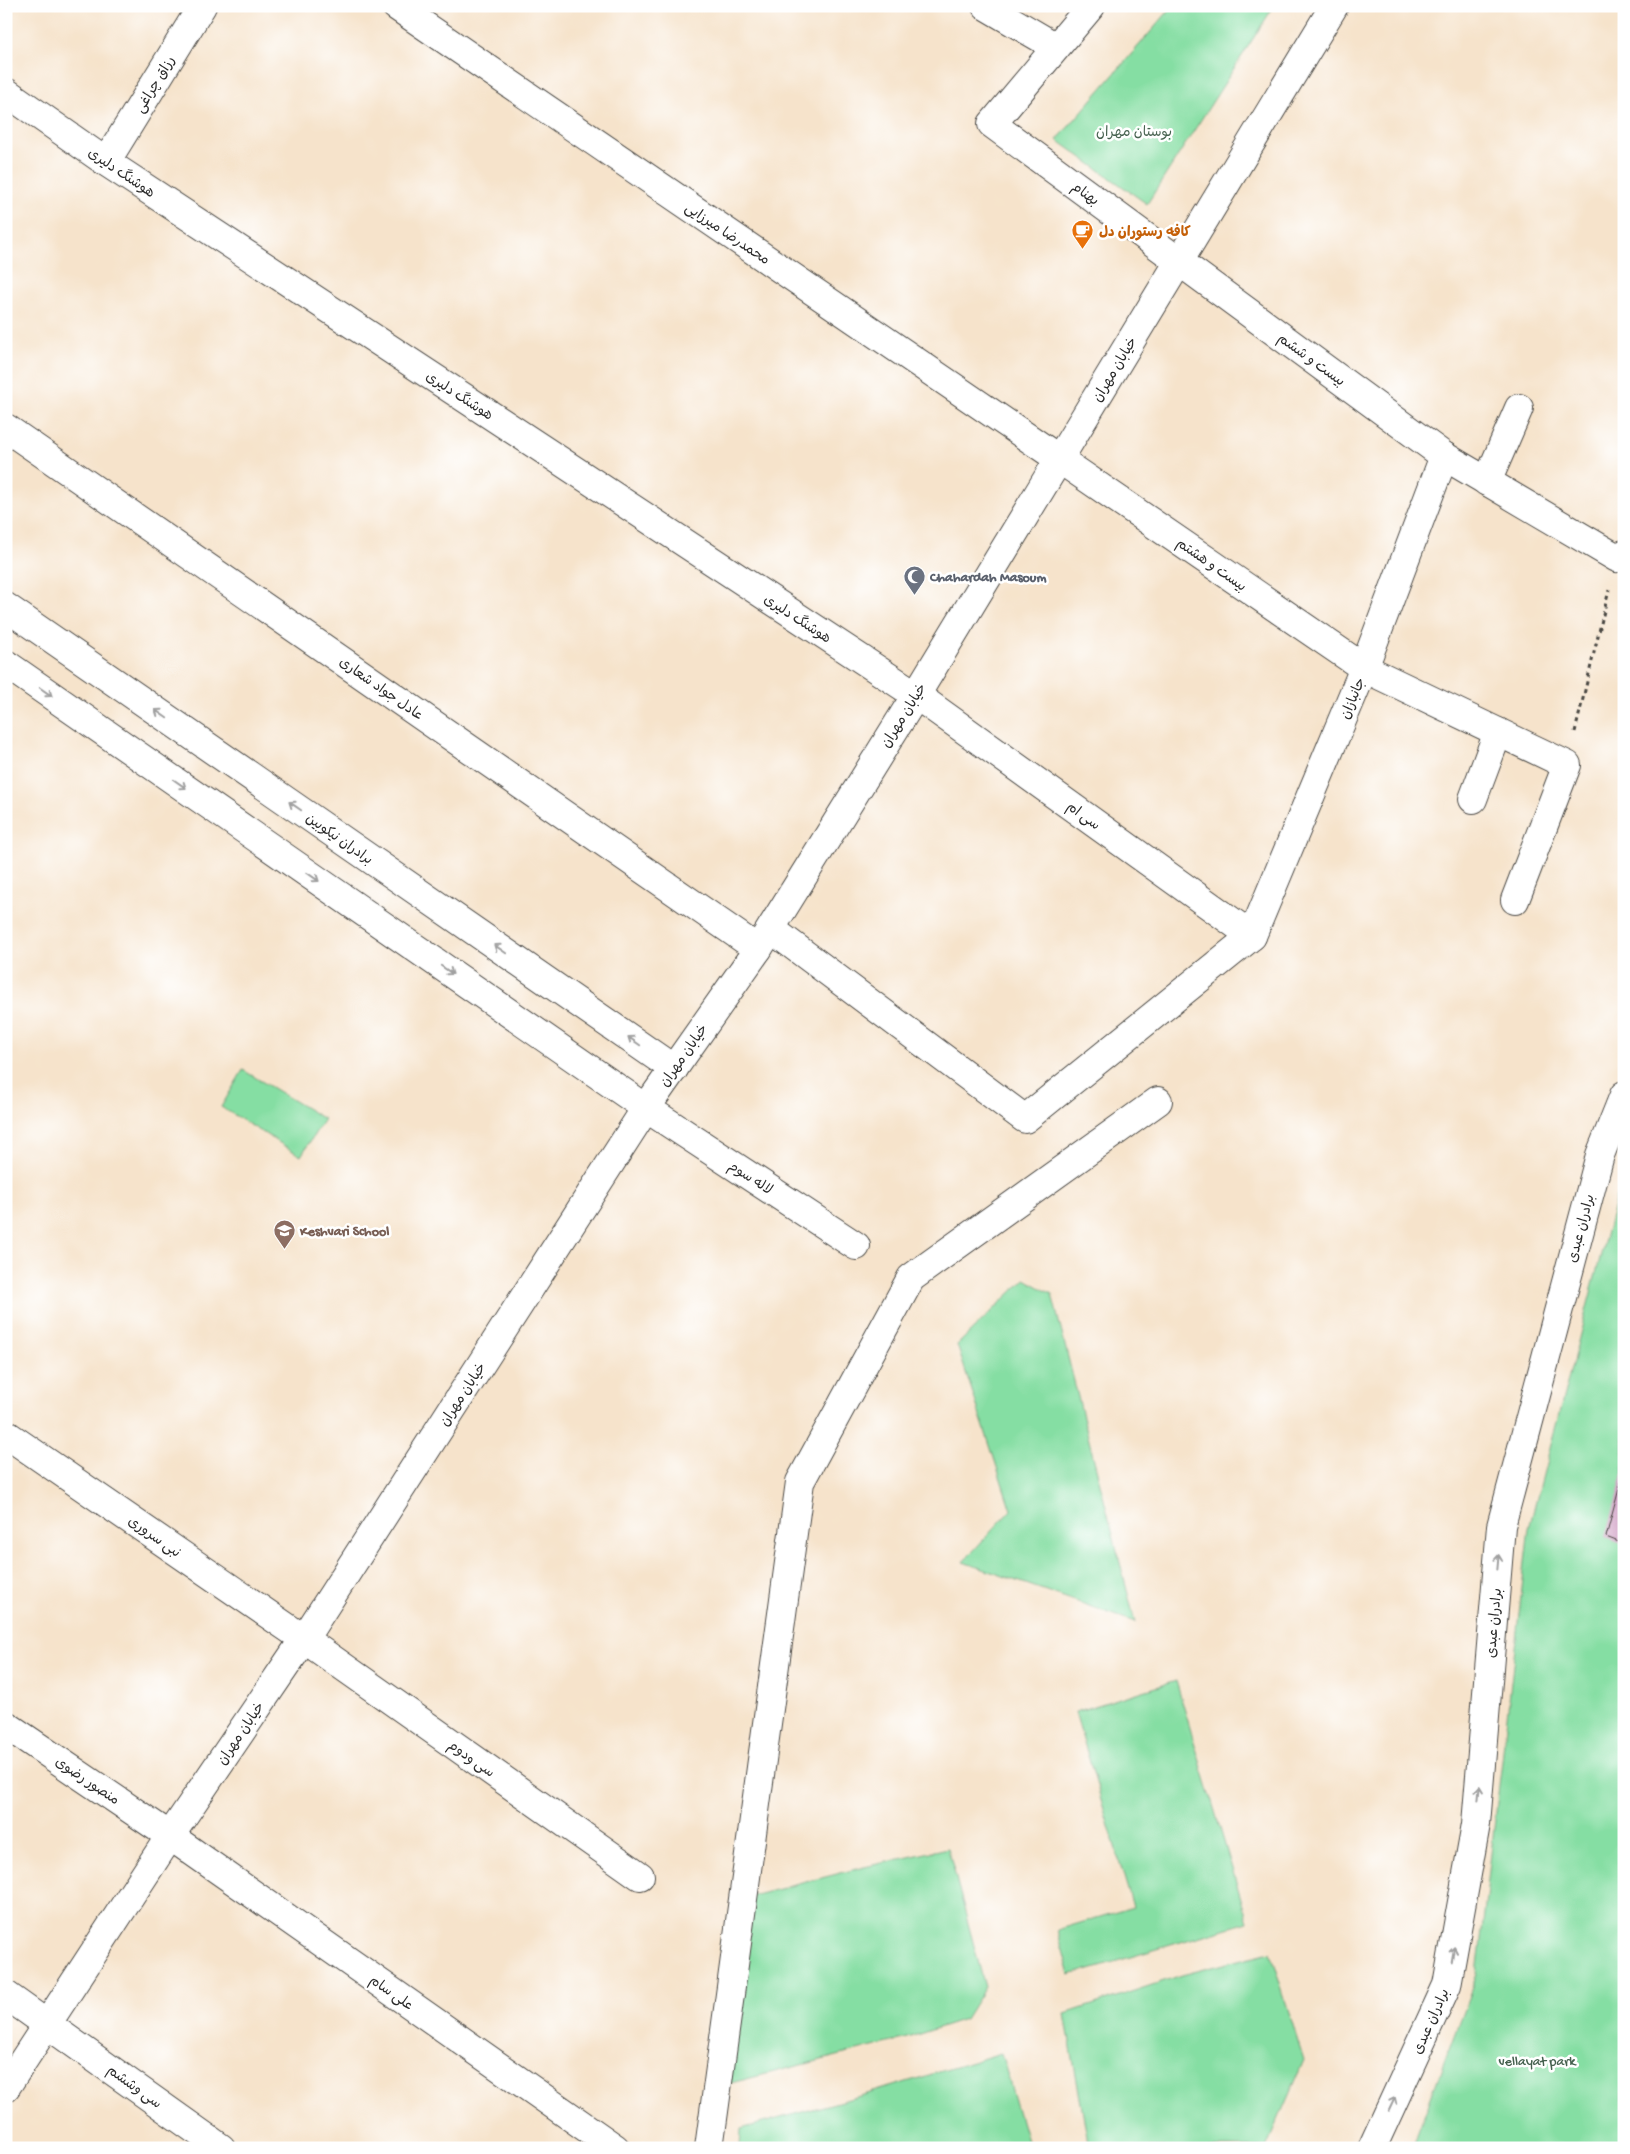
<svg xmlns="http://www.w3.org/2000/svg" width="1630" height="2154" viewBox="0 0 1630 2154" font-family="'Gochi Hand','Playpen Sans Arabic',sans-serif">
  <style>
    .green { fill: #85dea3; stroke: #588467 }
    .building { fill: #ca94be }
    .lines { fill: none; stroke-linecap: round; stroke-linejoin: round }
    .street-casing { stroke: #494743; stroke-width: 30 }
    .secondary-casing { stroke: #494743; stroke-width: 30 }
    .path { stroke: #494743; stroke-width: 3; stroke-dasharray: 4 4; stroke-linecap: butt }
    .street { stroke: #fff; stroke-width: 28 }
    .secondary { stroke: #fff; stroke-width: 28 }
    .oneway { stroke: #a0a0a0 }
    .labels { text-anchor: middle; stroke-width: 5; stroke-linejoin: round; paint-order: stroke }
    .street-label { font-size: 14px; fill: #2b2b2b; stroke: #fff }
    .park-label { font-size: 14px; fill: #46614f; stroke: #fff }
    .food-label { font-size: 14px; font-weight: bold; fill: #c56008; stroke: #fff; text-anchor: start }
    .worship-label { font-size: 14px; font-weight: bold; fill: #5b616d; stroke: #fff; text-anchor: start }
    .education-label { font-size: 14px; font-weight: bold; fill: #785e54; stroke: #fff; text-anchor: start }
  </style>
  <rect width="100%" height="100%" fill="#fff"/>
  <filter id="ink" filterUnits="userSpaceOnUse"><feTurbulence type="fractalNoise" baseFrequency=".02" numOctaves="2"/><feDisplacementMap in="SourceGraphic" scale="10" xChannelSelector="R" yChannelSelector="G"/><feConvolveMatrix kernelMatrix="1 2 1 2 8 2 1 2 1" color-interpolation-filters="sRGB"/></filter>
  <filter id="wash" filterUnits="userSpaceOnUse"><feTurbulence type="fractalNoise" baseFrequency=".0096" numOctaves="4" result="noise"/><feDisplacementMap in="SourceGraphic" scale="20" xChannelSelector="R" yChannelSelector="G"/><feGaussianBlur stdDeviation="1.12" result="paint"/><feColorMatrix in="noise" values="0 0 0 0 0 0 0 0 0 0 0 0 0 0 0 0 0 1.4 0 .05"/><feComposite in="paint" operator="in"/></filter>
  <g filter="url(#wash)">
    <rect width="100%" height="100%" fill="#f6e3cb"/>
    <g class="green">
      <polygon points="1173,6 1274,6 1147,204 1057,140"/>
      <polygon points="243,1070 324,1119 301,1156 221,1107"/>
      <polygon points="1624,1167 1624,2148 1412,2148 1477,1974 1529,1528"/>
      <polygon points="1025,1279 1052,1294 1135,1622 963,1562 1011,1510 957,1345"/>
      <polygon points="1176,1681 1248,1922 1070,1975 1057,1930 1133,1907 1075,1712"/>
      <polygon points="948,1848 985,1987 965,2019 904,2039 727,2084 748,1897 860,1868"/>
      <polygon points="1270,1952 1304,2060 1266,2148 1089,2148 1065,2014 1182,1975"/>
      <polygon points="1001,2053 1029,2148 740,2148 741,2129 867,2094"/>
    </g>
    <g id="blocks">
      <polygon class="building" points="1623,1474 1624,1474 1624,1544 1606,1537"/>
    </g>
  </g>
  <g filter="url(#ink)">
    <use href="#blocks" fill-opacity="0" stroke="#494743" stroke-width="1"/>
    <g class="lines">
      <defs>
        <g id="street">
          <polyline points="986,6 1056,47"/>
          <polyline points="1091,6 992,124 1444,456 1617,558 1624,554"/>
          <polyline points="6,92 106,162 916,695 1252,936"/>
          <polyline points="6,428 758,949"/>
          <polyline points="1059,459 1364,668 1567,765 1515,900"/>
          <polyline points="1487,482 1519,408"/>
          <polyline points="6,607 674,1069"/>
          <polyline points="6,664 646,1108 856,1246"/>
          <polyline points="1473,799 1498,732"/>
          <polyline points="771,929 1025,1119 1252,936 1364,668 1444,456"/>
          <polyline points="6,1434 304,1639 640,1876"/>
          <polyline points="6,1725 170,1836 615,2148"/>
          <polyline points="6,1995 221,2148"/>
          <polyline points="709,2148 800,1482 911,1278 1158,1101"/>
        </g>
        <g id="secondary">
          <polyline points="396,6 1059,459"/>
          <polyline points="106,162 202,6"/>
          <polyline points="6,2087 170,1836 304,1639 646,1108 758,949 916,695 1334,6"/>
          <polyline points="1372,2148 1447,1985 1476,1824 1501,1526 1600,1155 1624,1095"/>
        </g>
      </defs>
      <use href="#street" class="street-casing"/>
      <use href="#secondary" class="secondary-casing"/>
      <polyline class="path" points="1575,732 1609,590"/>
      <use href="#street" class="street"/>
      <use href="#secondary" class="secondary"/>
    </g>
    <defs><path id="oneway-shaft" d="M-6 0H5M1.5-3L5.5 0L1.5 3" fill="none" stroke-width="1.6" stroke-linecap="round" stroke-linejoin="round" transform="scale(1.25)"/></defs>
    <g class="oneway">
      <use href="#oneway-shaft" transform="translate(46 692) rotate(35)"/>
      <use href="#oneway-shaft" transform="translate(161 714) rotate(-145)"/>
      <use href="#oneway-shaft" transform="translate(180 784) rotate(35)"/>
      <use href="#oneway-shaft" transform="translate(295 806) rotate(-145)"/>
      <use href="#oneway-shaft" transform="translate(313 877) rotate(35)"/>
      <use href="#oneway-shaft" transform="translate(500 949) rotate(-145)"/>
      <use href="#oneway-shaft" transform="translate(447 970) rotate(35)"/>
      <use href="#oneway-shaft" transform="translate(634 1041) rotate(-145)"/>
      <use href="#oneway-shaft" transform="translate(1498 1562) rotate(-85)"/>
      <use href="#oneway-shaft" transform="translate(1479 1793) rotate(-85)"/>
      <use href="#oneway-shaft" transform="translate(1453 1954) rotate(-80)"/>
      <use href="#oneway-shaft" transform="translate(1392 2104) rotate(-65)"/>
    </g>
  </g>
  <defs>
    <symbol id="cafe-pin" viewBox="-11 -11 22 30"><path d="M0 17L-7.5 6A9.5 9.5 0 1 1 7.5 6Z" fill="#e8710a" stroke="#fff"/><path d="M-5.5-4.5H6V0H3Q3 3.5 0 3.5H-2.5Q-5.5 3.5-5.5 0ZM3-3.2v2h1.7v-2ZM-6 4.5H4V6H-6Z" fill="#fff"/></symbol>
    <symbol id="mosque-pin" viewBox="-11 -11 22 30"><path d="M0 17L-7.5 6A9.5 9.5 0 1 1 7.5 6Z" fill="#6b7280" stroke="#fff"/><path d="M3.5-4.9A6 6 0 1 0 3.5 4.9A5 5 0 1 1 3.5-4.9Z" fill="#fff"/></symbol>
    <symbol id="school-pin" viewBox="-11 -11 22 30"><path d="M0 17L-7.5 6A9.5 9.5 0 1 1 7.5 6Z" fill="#8d6e63" stroke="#fff"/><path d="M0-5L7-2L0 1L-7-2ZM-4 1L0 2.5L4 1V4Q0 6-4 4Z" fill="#fff"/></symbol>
  </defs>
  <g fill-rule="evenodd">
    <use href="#cafe-pin" x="1070" y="218" width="25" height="34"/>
    <use href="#mosque-pin" x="902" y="564" width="25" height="34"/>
    <use href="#school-pin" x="272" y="1218" width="25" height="34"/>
  </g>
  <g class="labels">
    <g class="street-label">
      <text transform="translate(154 84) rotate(-59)" y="5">رزاق چراغی</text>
      <text transform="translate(122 172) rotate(34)" y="5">هوشنگ دلیری</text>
      <text transform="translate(1086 193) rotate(36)" y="5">بهنام</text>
      <text transform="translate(728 233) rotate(34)" y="5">محمدرضا میرزایی</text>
      <text transform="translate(1312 359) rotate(36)" y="5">بیست و ششم</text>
      <text transform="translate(1114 369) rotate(-59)" y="5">خیابان مهران</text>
      <text transform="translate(460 395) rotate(33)" y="5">هوشنگ دلیری</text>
      <text transform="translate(1212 564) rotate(35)" y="5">بیست و هشتم</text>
      <text transform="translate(798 618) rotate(33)" y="5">هوشنگ دلیری</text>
      <text transform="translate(382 688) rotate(35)" y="5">عادل جواد شعاری</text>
      <text transform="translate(1352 698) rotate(-67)" y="5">جانبازان</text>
      <text transform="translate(903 715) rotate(-58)" y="5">خیابان مهران</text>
      <text transform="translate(1084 815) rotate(36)" y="5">سی ام</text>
      <text transform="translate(340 838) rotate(35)" y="5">برادران نیکوبین</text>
      <text transform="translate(683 1055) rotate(-55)" y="5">خیابان مهران</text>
      <text transform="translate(751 1177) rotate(33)" y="5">لاله سوم</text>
      <text transform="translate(1580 1228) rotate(-75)" y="5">برادران عبدی</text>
      <text transform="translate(462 1394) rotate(-57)" y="5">خیابان مهران</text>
      <text transform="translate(155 1536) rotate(35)" y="5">نبی سروری</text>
      <text transform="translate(1493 1623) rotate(-85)" y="5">برادران عبدی</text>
      <text transform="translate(240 1733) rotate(-56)" y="5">خیابان مهران</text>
      <text transform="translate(472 1758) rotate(35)" y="5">سی ودوم</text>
      <text transform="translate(88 1780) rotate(34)" y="5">منصور رضوی</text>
      <text transform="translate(392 1992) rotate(35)" y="5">علی سام</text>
      <text transform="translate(1430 2021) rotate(-66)" y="5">برادران عبدی</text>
      <text transform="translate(135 2086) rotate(36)" y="5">سی وششم</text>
    </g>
    <g class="park-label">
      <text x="1134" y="136">بوستان مهران</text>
      <text x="1537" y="2065">vellayat park</text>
    </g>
    <g class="food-label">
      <text x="1099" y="236">کافه رستوران دل</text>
    </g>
    <g class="worship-label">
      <text x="930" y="581">Chahardah Masoum</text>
    </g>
    <g class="education-label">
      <text x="300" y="1235">Keshvari School</text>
    </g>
  </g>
  <rect width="1630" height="2154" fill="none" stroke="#fff" stroke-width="25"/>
</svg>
